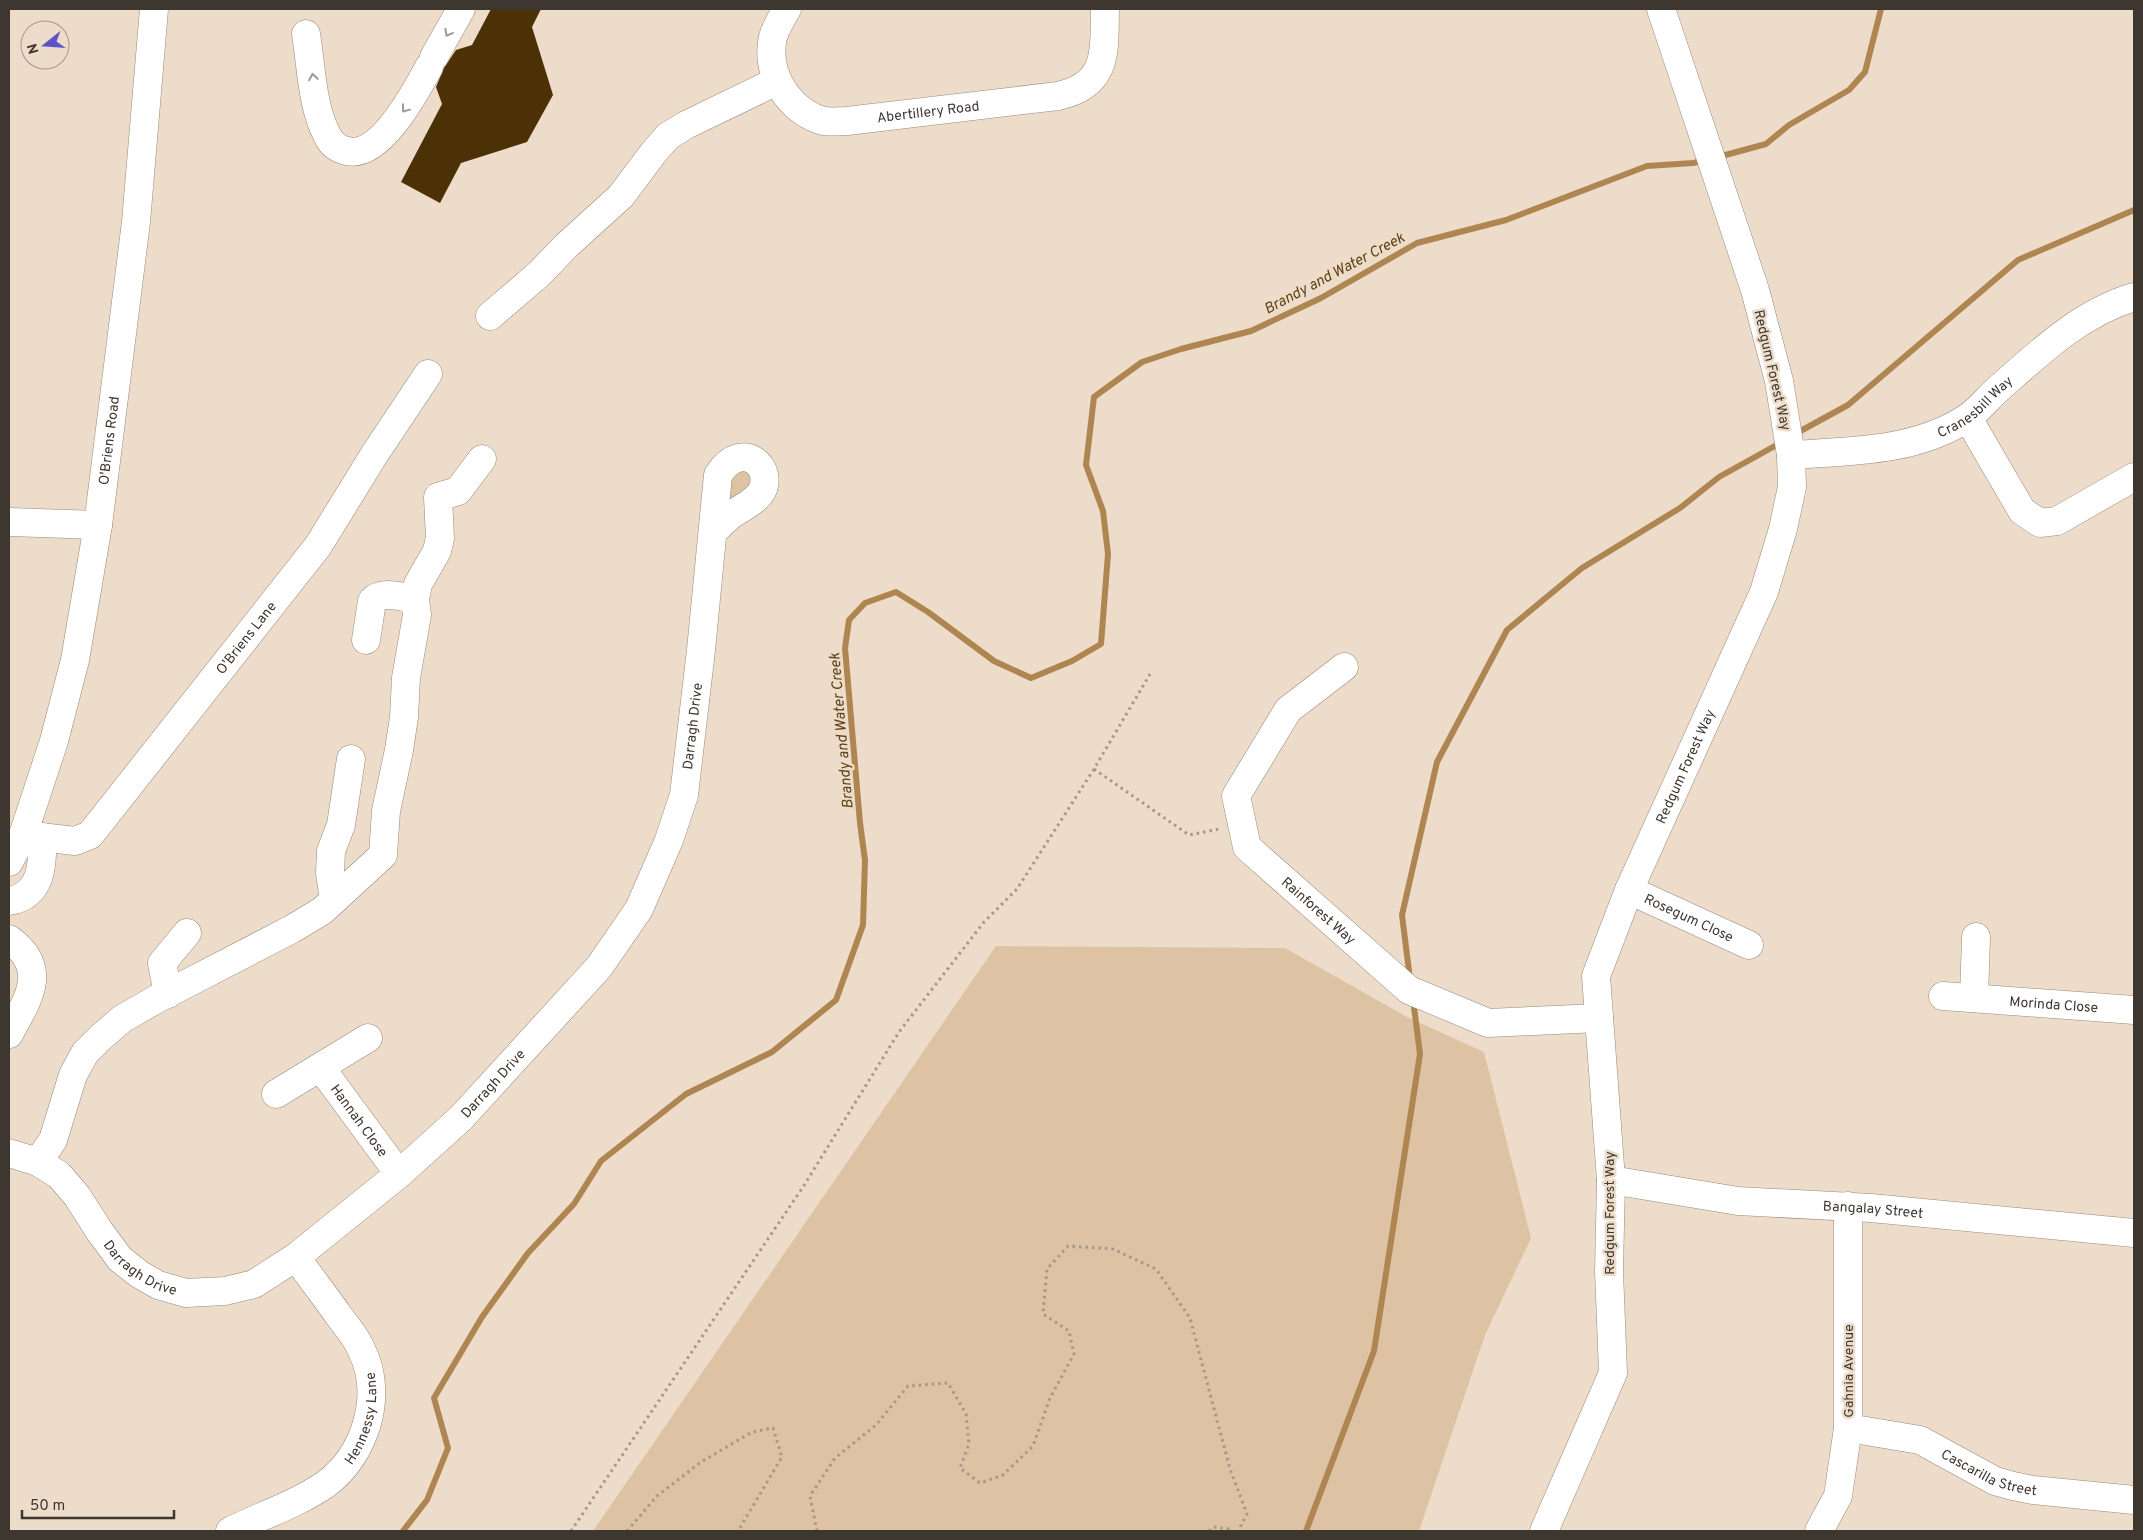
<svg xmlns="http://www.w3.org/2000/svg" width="2143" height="1540" viewBox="0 0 2143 1540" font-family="Overpass,sans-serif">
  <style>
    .green { fill: #ddc3a3 }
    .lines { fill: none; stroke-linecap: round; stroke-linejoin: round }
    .stream { stroke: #af8652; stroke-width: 6 }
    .building { fill: #4d3106 }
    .minor-casing { stroke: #998a78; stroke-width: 29 }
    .path { stroke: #a4988a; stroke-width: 3; stroke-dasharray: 2.5 4; stroke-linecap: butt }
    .minor { stroke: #fff; stroke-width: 28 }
    .oneway { stroke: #9e9b98 }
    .labels { text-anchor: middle; stroke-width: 5; stroke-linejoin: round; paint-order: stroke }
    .street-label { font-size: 14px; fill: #3e3730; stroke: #ecdcc9 }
    .water-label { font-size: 15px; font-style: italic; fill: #5e4117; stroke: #ecdcc9 }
  </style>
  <rect width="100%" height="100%" fill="#ecdcc9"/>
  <g class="green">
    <polygon points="748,467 755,483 729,503 730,478"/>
    <polygon points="996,946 1285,948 1407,1017 1484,1052 1531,1238 1485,1335 1419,1531 593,1531"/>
  </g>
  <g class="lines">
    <g class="stream">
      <polyline points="1718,157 1766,144 1789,125 1849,90 1865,72 1881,9"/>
      <polyline points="1795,434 1848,405 2018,260 2134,210"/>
      <polyline points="1410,979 1402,915 1437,762 1507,630 1582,568 1680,508 1719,477 1782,442"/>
      <polyline points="403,1531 427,1500 448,1448 434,1398 482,1317 528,1253 574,1204 601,1161 686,1094 772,1052 836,1000 863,925 865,860 860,823 845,648 849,620 865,603 896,592 928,612 994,661 1031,678 1072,661 1101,644 1108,554 1103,511 1086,465 1094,397 1142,362 1181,349 1251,331 1321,298 1417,243 1506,220 1647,166 1693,163 1706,160"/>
      <polyline points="1306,1531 1374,1351 1420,1054 1413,999"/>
    </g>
  </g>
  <polygon class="building" points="491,9 541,9 532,27 553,95 527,142 461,163 440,203 401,182 442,104 436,87 444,68 456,50 472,45"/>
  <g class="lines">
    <defs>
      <g id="minor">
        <path id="s1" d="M787,9C782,17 776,27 773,37C765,72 787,108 820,120C828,123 839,121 847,121L1058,96C1109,85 1104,51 1105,9"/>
        <path d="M306,34C311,65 312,107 327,135C331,144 338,149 347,151C380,159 416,91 429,67"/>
        <polyline points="434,57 461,9"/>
        <polyline points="490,316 539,274 567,245 621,196 654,152 668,136 686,125 777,81"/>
        <polyline points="1968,418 2022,511 2040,523 2057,521 2134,477"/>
        <path id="s2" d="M1791,455C1851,451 1915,452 1967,418C1978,411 1987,399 1997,390C2039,353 2080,313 2134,297"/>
        <polyline points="9,522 98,525"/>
        <path d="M366,640L372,601C382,590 401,597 415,599"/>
        <path id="s3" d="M1344,667L1288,710L1236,796L1247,847L1409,990L1488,1023L1599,1018"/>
        <path id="s4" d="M23,835L75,841L90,835L318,546L374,455L428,374"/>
        <path id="s5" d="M9,862L23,835L54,741L75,660L98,525L136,222L154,9"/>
        <path id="s6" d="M1629,890L1749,945"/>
        <polyline points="334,900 330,873 331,851 341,825 351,759"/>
        <path d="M9,901C42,896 43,864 42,837"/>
        <path d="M9,939C50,969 28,999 9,1034"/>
        <polyline points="168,994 162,963 187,933"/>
        <path id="s7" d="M1943,996L2134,1010"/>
        <polyline points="1974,998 1976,937"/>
        <path id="s8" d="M321,1068L399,1174"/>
        <polyline points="276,1094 368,1038"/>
        <path id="s9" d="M9,1153L38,1162L59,1175L77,1196L100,1232L120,1259L139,1274L158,1285L186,1293L225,1291L254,1284L296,1257L399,1174L461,1118L599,967L639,909L669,840L684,795L701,650L718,475C743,436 777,470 760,494C752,504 741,508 731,515C725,520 719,526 714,531"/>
        <polyline points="38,1162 53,1140 73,1075 85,1053 101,1037 122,1019 155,1000 292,929 322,911 383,855 386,811 399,750 404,717 406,678 417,615 415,599 418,584 437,551 440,538 438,497 458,491 482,459"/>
        <path id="s10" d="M1611,1180L1738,1201L1871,1208L2134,1233"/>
        <path id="s11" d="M1848,1428L1920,1440L1995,1481L2013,1486L2033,1490L2134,1500"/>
        <path id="s12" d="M230,1531C261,1516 297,1504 326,1484C365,1455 384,1396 362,1351C357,1338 347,1327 339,1316C325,1296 310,1277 296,1257"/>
        <path id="s13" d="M1544,1531L1613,1373L1609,1271L1611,1180L1596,976L1629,890L1764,592L1783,529L1792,487L1791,455L1779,381L1755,290L1661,9"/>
        <polyline points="1819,1531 1838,1496 1848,1428 1848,1206"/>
      </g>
    </defs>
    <use href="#minor" class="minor-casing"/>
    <g class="path">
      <polyline points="1094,769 1189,835 1220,829"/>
      <polyline points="571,1531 803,1187 899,1032 984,922 1017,889 1094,769 1150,674"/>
      <polyline points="627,1531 657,1496 701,1462 752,1432 773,1428 782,1457 738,1531"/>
      <polyline points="817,1531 810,1496 835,1458 876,1425 908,1386 948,1383 966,1414 969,1444 960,1468 980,1483 1003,1475 1033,1446 1050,1398 1074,1354 1069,1331 1043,1314 1047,1269 1068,1246 1113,1249 1156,1269 1190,1318 1230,1469 1247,1514 1238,1531"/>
      <polyline points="1209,1531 1213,1527 1229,1529 1230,1531"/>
    </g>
    <use href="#minor" class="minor"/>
  </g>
  <defs><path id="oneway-chevron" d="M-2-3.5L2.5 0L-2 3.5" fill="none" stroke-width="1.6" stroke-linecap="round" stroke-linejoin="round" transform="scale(1.25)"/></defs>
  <g class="oneway">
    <use href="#oneway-chevron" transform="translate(448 33) rotate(119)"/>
    <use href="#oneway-chevron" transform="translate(313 77) rotate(-99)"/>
    <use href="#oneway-chevron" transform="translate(405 109) rotate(127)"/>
  </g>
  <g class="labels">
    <g class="street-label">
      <text dy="5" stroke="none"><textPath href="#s1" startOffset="244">Abertillery Road</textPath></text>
      <text transform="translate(1773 370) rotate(77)" y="5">Redgum Forest Way</text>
      <text dy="5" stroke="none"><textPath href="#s2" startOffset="195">Cranesbill Way</textPath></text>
      <text dy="5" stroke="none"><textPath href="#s5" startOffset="435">O'Briens Road</textPath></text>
      <text dy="5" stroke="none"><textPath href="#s4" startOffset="320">O'Briens Lane</textPath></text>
      <text dy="5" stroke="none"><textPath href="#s9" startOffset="1036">Darragh Drive</textPath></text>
      <text dy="5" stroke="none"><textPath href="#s13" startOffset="798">Redgum Forest Way</textPath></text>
      <text dy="5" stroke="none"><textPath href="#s3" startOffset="319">Rainforest Way</textPath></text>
      <text dy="5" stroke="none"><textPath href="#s6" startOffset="66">Rosegum Close</textPath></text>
      <text dy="5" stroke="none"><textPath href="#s7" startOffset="111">Morinda Close</textPath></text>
      <text dy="5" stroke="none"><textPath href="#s9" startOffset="616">Darragh Drive</textPath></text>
      <text dy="5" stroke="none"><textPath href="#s8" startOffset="65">Hannah Close</textPath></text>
      <text dy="5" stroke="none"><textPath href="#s10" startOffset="264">Bangalay Street</textPath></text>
      <text transform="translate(1609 1213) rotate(-90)" y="5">Redgum Forest Way</text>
      <text dy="5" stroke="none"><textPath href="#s9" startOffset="181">Darragh Drive</textPath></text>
      <text transform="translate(1848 1371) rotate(-90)" y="5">Gahnia Avenue</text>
      <text dy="5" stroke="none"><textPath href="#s12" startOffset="185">Hennessy Lane</textPath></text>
      <text dy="5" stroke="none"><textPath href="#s11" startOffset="150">Cascarilla Street</textPath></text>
    </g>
    <g class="water-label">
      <text transform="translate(1334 273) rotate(-28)" y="5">Brandy and Water Creek</text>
      <text transform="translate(841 731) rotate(-95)" y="5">Brandy and Water Creek</text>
    </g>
  </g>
  <rect width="2143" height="1540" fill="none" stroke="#3e3730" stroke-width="20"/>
  <g transform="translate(45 45) rotate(253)"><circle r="24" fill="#ecdcc9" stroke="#a69a8c"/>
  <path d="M0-4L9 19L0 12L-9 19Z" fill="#5e52ca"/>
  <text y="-8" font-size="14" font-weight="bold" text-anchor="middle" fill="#3e3730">N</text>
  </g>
  <path d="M22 1510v8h152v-8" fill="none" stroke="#3e3730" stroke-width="2.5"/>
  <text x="30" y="1510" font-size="15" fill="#3e3730" stroke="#ecdcc9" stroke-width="4" paint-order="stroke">50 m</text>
</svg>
